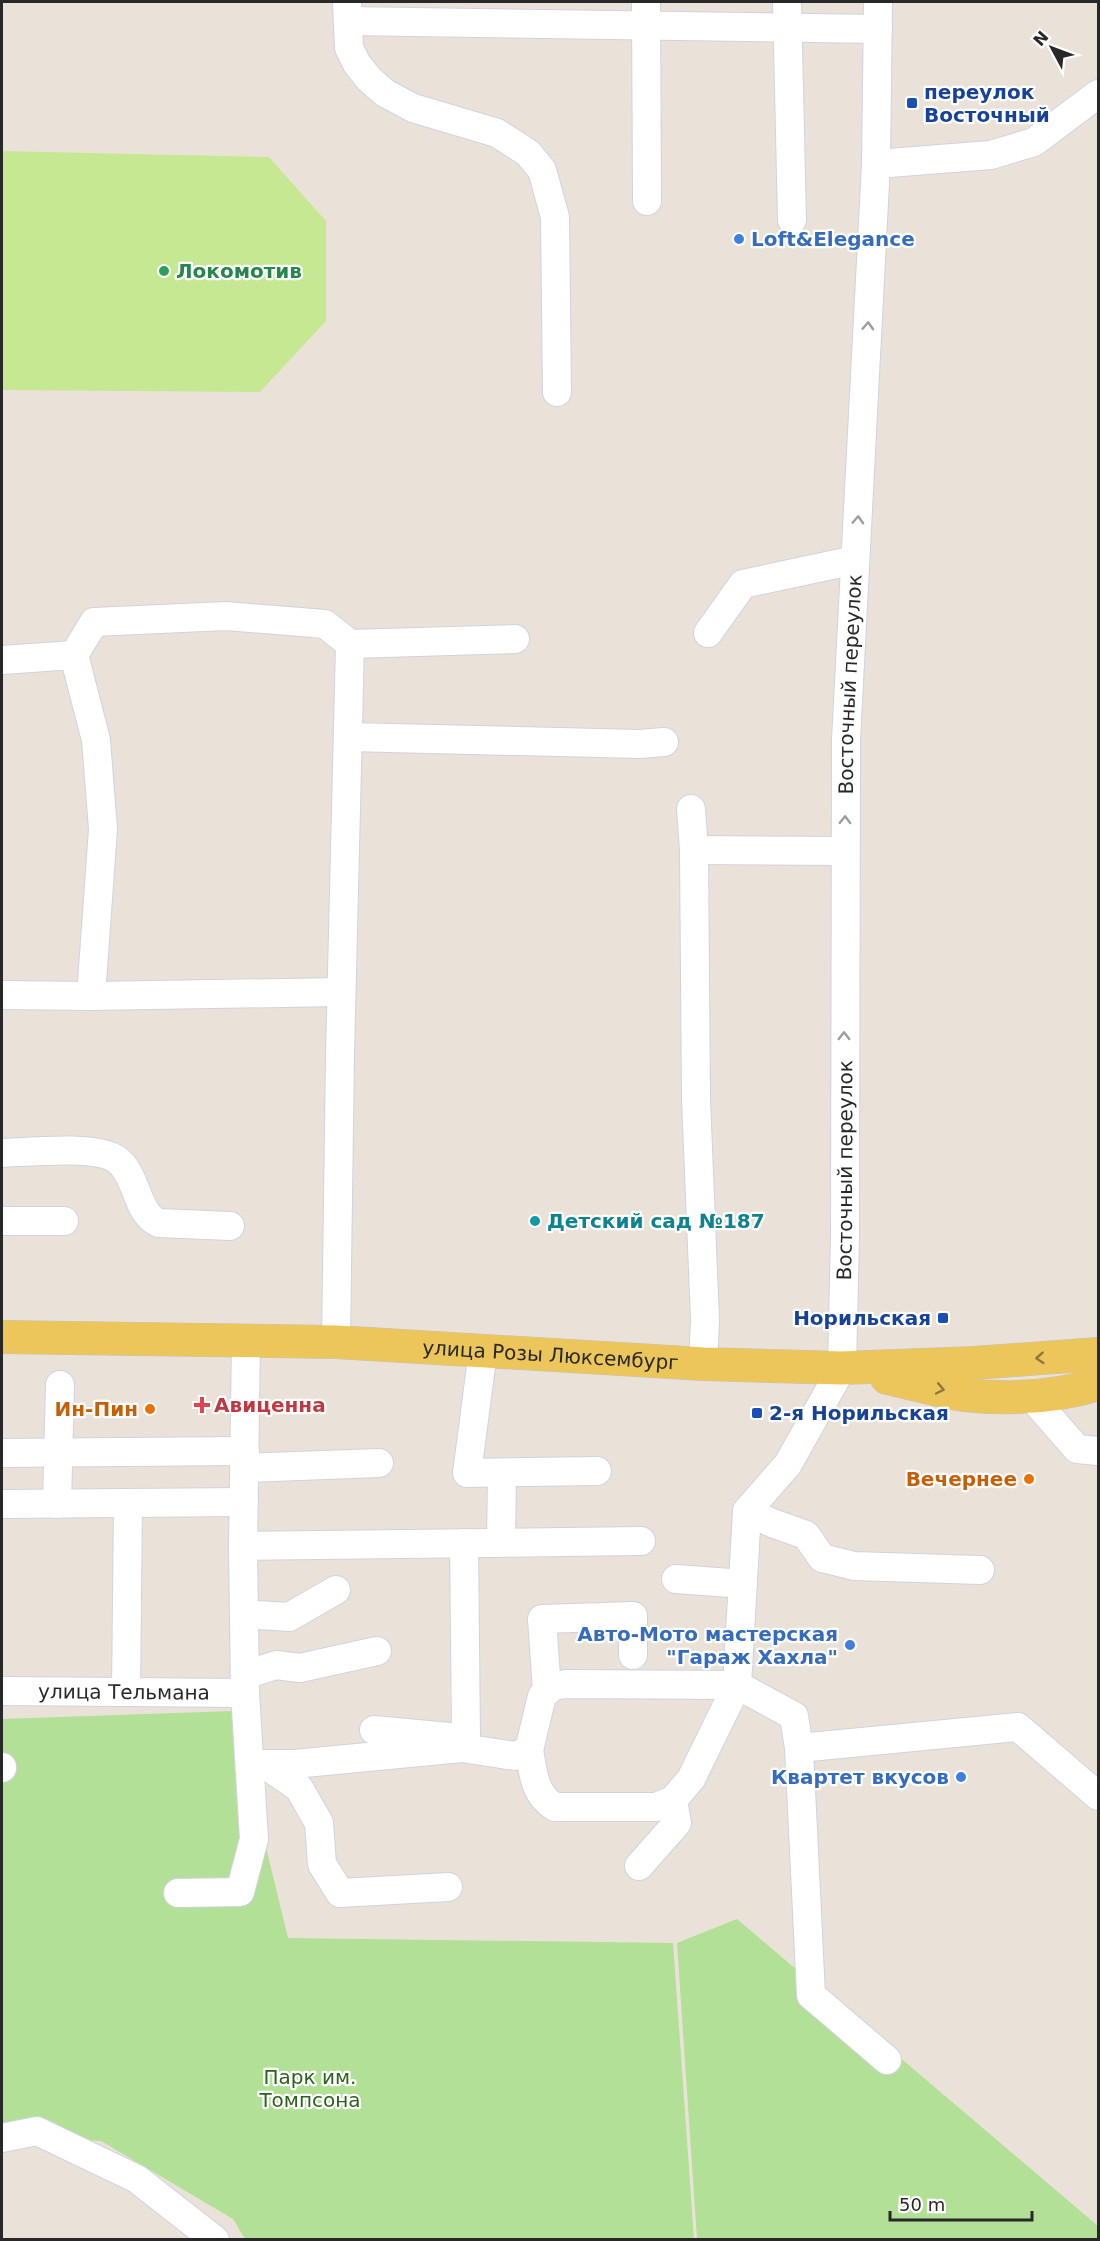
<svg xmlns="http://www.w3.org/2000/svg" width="1100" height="2241" viewBox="0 0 1100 2241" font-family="'DejaVu Sans',sans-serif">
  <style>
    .green { fill: #b2e096 }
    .pitch { fill: #c6e892 }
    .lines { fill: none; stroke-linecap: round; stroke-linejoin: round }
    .minor-casing { stroke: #cfd3e1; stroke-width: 30 }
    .major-casing { stroke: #c3c3c3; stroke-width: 34 }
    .minor { stroke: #fff; stroke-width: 28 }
    .major { stroke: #edc65b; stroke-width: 33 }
    .oneway { stroke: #9e9e9e }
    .oneway2 { stroke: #8a7742 }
    .transit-dot { fill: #1a4fb4; stroke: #fff; stroke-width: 2 }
    .shop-dot { fill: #3f7fe0; stroke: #fff; stroke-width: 2 }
    .leisure-dot { fill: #2e9e5b; stroke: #fff; stroke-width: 2 }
    .culture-dot { fill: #0f9aa8; stroke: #fff; stroke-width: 2 }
    .health-dot { fill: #e0444e; stroke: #fff; stroke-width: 2 }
    .food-dot { fill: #e8710a; stroke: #fff; stroke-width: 2 }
    .labels { text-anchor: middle; stroke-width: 4.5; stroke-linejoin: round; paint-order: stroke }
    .transit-label { font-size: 20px; font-weight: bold; fill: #164399; stroke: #fff; text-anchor: start }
    .shop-label { font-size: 20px; font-weight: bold; fill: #366cbe; stroke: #fff; text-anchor: end }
    .leisure-label { font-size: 20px; font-weight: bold; fill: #27864d; stroke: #fff; text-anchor: start }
    .street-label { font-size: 20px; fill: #282828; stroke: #fff }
    .culture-label { font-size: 20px; font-weight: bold; fill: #0d838f; stroke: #fff; text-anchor: start }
    .health-label { font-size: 20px; font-weight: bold; fill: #be3a42; stroke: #fff; text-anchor: start }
    .food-label { font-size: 20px; font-weight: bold; fill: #c56008; stroke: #fff; text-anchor: end }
    .park-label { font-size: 20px; fill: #2c621b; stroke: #fff }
  </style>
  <rect width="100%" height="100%" fill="#eae2d9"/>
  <g class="green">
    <polygon points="233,1711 288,1938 673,1943 694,2239 245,2239 233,2219 101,2141 2,2137 2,1719"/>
    <polygon points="737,1919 1098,2226 1098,2239 697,2239 677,1943"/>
  </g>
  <polygon class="pitch" points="2,151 269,157 326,221 326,321 260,392 2,390"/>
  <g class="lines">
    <defs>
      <g id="minor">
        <polyline points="347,2 349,48 357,64 369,79 385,93 413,108 497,133 528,153 542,170 555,217 557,392"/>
        <polyline points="646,2 647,201"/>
        <polyline points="787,2 792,220"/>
        <polyline points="348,21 878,29"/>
        <polyline points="876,164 991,155 1034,142 1098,94"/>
        <polyline points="708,633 743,584 855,560"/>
        <polyline points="350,644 515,639"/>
        <polyline points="74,655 94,622 226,616 325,624 350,644 340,1055 336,1342"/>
        <polyline points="2,660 74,655 96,740 103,829 91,996"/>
        <polyline points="349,737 640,744 664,742"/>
        <polyline points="691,809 694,850 696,1099 705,1320 703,1364"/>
        <polyline points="694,850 844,851"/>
        <polyline points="2,995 91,996 341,992"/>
        <path d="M2,1153C29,1152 95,1145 116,1159C125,1165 130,1176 134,1186C140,1200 144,1217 159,1223L230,1226"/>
        <polyline points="2,1221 64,1221"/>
        <polyline points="483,1351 467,1473 597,1471"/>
        <polyline points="1030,1395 1077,1449 1098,1451"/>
        <polyline points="2,1453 245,1451"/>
        <polyline points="244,1468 379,1463"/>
        <polyline points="2,1504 244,1502"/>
        <polyline points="57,1504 60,1385"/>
        <polyline points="747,1511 772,1523 806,1535 822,1558 854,1566 980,1570"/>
        <polyline points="501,1542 502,1473"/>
        <polyline points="243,1546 641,1541"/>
        <polyline points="676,1579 743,1584"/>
        <polyline points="244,1614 289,1617 336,1590"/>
        <polyline points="245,1675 276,1665 300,1668 377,1651"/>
        <path id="s1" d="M2,1691L245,1693"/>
        <polyline points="547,1691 542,1619 633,1616 633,1655"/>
        <polyline points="126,1692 128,1503"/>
        <polyline points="374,1730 449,1737"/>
        <path id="s2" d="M462,1748L515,1756L529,1750L542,1696L553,1686L566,1684L737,1685L747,1511L788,1464L842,1368L845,1236L846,740L876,164L878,2"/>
        <polyline points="799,1748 811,1995 887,2060"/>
        <path d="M529,1750C533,1772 534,1795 555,1807H656L673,1800L691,1779L737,1685L794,1716L799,1748L1018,1727L1098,1796"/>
        <polyline points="250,1764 294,1764 462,1748 466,1738 464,1543"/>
        <polyline points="264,1764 299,1788 319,1823 322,1864 340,1893 448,1887"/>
        <polyline points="2,1768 2,1767"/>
        <polyline points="639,1866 677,1823 673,1800"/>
        <polyline points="178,1893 240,1892 254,1839 245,1693 243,1546 246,1341"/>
        <polyline points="2,2138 37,2131 137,2179 215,2240"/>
      </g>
      <g id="major">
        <path id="s3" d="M2,1337L336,1342L703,1364L842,1368L974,1363L1098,1354"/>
        <path d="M887,1378C913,1383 949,1395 974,1396C1015,1399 1060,1396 1098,1384"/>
      </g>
    </defs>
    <use href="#minor" class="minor-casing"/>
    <use href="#major" class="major-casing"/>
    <use href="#minor" class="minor"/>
    <use href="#major" class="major"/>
  </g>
  <defs><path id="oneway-chevron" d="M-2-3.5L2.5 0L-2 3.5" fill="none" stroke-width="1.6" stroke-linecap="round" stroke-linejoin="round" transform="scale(1.5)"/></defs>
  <g class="oneway">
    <use href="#oneway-chevron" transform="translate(868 326) rotate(-87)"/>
    <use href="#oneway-chevron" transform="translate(858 520) rotate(-87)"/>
    <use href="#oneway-chevron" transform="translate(845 820) rotate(-89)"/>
    <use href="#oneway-chevron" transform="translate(844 1036) rotate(-90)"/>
  </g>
  <g class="oneway2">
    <use href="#oneway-chevron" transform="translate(1040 1358) rotate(176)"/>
    <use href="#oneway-chevron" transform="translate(940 1389) rotate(12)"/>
  </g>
  <g class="transit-dot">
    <rect x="906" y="97" width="12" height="12" rx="3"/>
    <rect x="937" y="1312" width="12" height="12" rx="3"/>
    <rect x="751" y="1407" width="12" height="12" rx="3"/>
  </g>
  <g class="shop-dot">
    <circle cx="739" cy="239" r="6"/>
    <circle cx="850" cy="1645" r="6"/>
    <circle cx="961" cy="1777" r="6"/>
  </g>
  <circle class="leisure-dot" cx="164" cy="271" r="6"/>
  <circle class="culture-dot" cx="535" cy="1221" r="6"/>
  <path class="health-dot" d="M199 1396h6v6h6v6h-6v6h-6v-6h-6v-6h6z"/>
  <g class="food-dot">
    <circle cx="150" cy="1409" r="6"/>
    <circle cx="1029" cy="1479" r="6"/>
  </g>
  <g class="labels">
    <g class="transit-label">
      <text x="924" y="99">переулок<tspan x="924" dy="23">Восточный</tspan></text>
      <text x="931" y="1325" text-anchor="end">Норильская</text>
      <text x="769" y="1420">2-я Норильская</text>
    </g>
    <g class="shop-label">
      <text x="751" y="246" text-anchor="start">Loft&amp;Elegance</text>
      <text x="838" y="1641">Авто-Мото мастерская<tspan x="838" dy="23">"Гараж Хахла"</tspan></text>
      <text x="949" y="1784">Квартет вкусов</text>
    </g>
    <g class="leisure-label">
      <text x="176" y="278">Локомотив</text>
    </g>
    <g class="street-label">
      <text dy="7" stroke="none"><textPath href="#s2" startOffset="1354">Восточный переулок</textPath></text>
      <text dy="7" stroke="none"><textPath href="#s2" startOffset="868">Восточный переулок</textPath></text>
      <text dy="7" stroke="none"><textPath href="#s3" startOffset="549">улица Розы Люксембург</textPath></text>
      <text dy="7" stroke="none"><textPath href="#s1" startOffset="122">улица Тельмана</textPath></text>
    </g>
    <g class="culture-label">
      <text x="547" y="1228">Детский сад №187</text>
    </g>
    <g class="health-label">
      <text x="214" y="1412">Авиценна</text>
    </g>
    <g class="food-label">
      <text x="138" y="1416">Ин-Пин</text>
      <text x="1017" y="1486">Вечернее</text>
    </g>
    <g class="park-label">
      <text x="310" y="2084">Парк им.<tspan x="310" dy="23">Томпсона</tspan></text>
    </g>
  </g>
  <rect width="1100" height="2241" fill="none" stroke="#282828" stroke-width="6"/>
  <g transform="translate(1052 48) rotate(311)" stroke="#ffffff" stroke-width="4.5" paint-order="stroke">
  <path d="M0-4.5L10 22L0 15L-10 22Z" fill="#282828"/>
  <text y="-9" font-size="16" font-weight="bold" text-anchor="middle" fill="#282828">N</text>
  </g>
  <path d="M890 2211v9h142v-9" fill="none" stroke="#282828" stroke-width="3"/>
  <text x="899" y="2211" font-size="18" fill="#282828" stroke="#ffffff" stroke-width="4.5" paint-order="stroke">50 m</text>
</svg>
